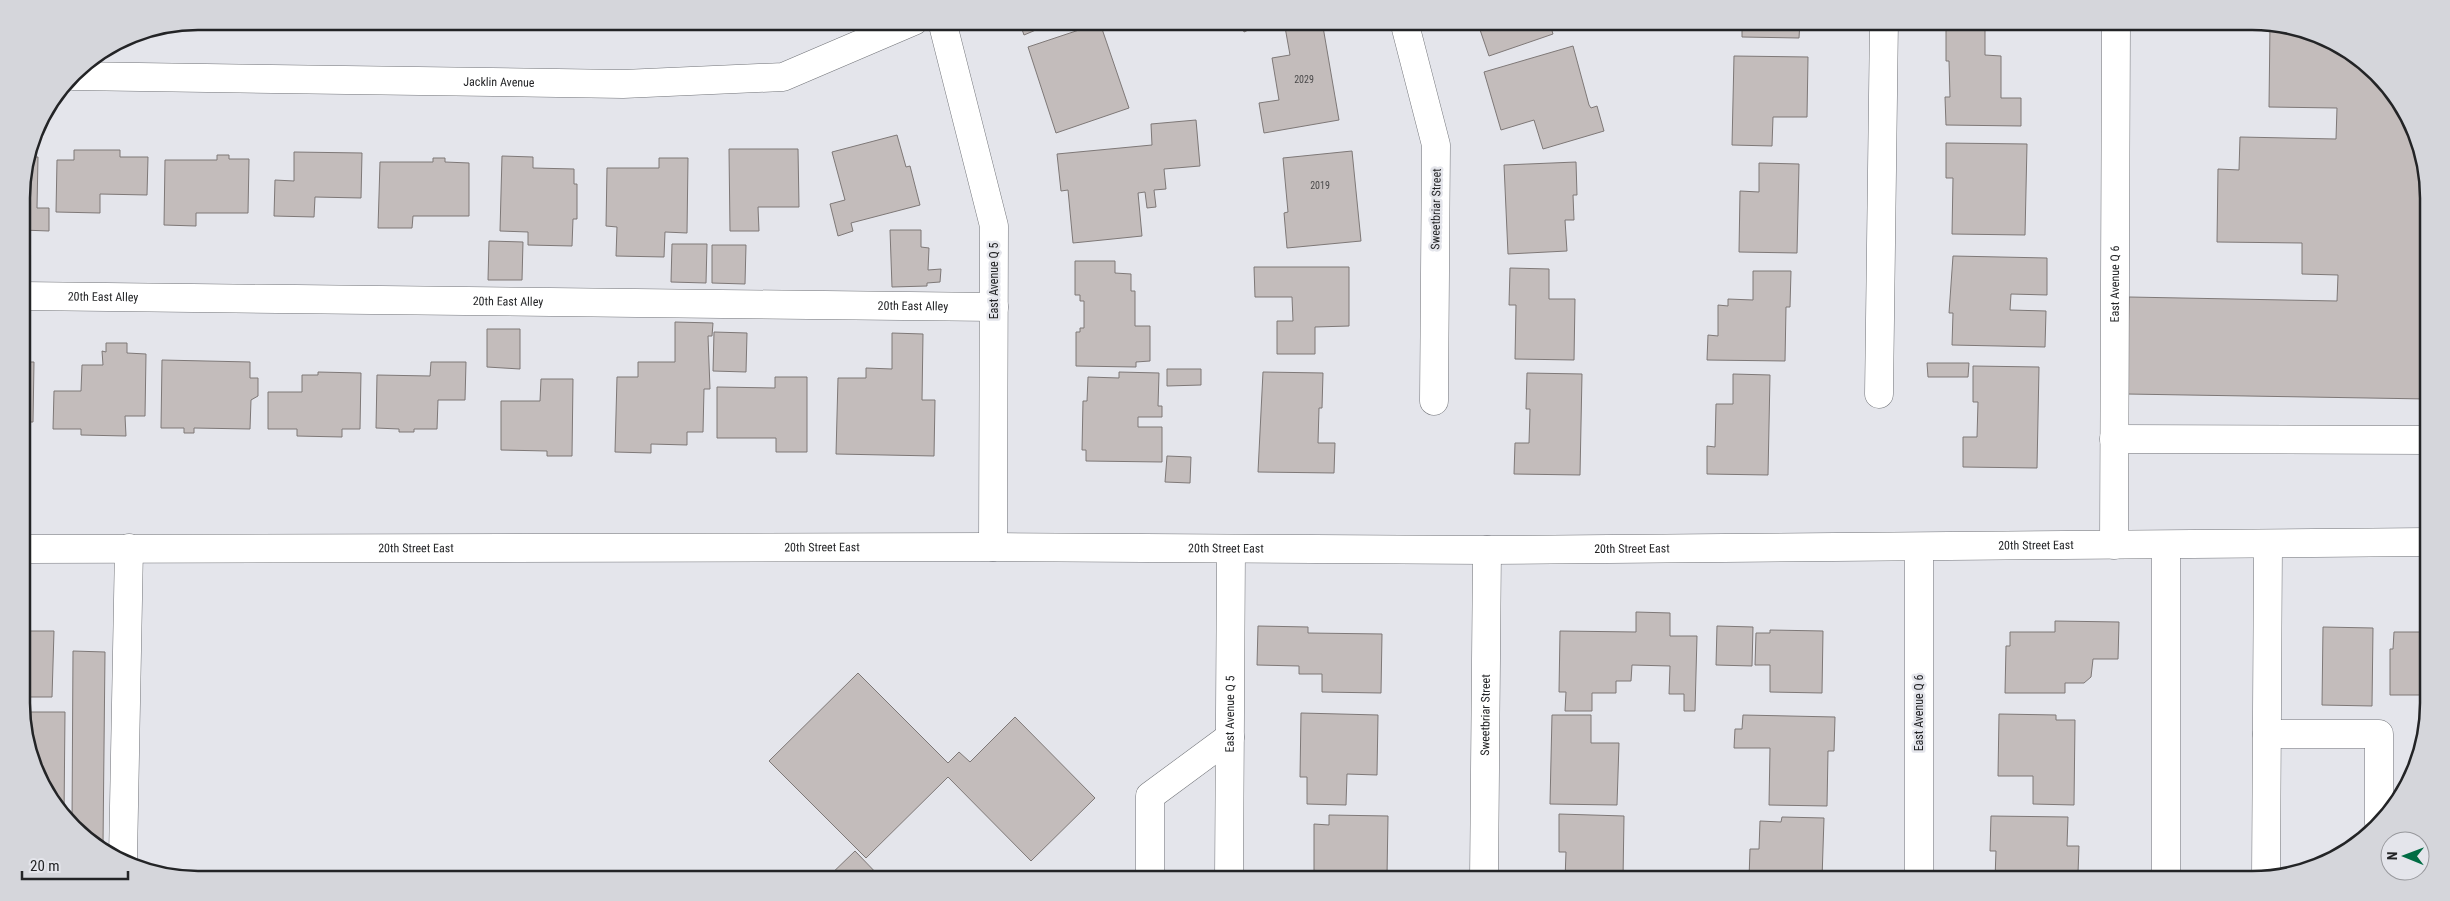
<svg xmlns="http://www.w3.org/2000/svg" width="2450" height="901" viewBox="0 0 2450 901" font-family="'Roboto Condensed',sans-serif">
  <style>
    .building { fill: #c3bcbb; stroke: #7e7877 }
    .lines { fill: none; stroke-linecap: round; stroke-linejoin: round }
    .minor-casing { stroke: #717378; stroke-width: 29 }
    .minor { stroke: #fff; stroke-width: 28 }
    .labels { text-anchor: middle; stroke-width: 5; stroke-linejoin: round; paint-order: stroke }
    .number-label { font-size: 10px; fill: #4b4a4b }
    .street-label { font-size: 12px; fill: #232426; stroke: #e4e5eb }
    .rim { fill: none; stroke: #232426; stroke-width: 2.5 }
  </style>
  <rect width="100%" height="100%" fill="#e4e5eb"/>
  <g class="building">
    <polygon points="1019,21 1057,21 1024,35"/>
    <polygon points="1240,21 1268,21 1244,32"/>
    <polygon points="1322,21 1339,120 1264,133 1259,103 1279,100 1272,58 1290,55 1285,27"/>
    <polygon points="1477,21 1549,21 1553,34 1489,56"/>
    <polygon points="1742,21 1800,21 1799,38 1742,37"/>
    <polygon points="1100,23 1129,108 1056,133 1028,47"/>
    <polygon points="2270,24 2308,31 2385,82 2415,130 2427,175 2428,399 2127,394 2129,297 2337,301 2338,275 2302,274 2302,243 2217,242 2218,169 2239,170 2240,137 2336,139 2337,108 2269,107"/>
    <polygon points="1946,26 1985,27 1985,55 2001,56 2001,98 2021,98 2021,126 1946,125 1945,97 1950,97 1949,61 1946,61"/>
    <polygon points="1573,46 1589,105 1591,108 1597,106 1604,131 1543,149 1534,120 1501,130 1484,72"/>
    <polygon points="1734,56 1808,57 1807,117 1773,117 1772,146 1732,145"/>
    <polygon points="1196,120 1200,166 1164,169 1166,189 1154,190 1156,207 1147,208 1145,192 1138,193 1142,236 1073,243 1068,190 1061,191 1057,154 1152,145 1151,124"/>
    <polygon points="897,135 906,167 910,166 920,205 851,223 853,231 838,236 830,204 845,200 832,152"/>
    <polygon points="1946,143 2027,144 2025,235 1952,234 1953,178 1946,178"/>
    <polygon points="729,149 798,149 799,207 758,207 759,231 730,231"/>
    <polygon points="74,150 120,150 120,157 148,157 147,195 100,194 100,213 56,212 57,160 74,160"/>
    <polygon points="1352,151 1361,241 1287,248 1284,213 1288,212 1283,158"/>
    <polygon points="294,152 362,153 361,198 315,197 314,217 274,216 275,180 294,181"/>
    <polygon points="217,155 229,155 229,159 249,159 248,213 196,213 196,226 164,225 165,160 217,160"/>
    <polygon points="502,156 533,157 533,168 574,169 574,184 577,184 577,219 573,219 572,246 528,245 528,232 500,231"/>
    <polygon points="29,157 38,157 37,208 49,208 49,231 22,230 22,186"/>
    <polygon points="433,158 445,158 445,162 469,163 469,216 413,216 412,228 378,228 380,162 433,162"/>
    <polygon points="659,158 688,158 687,233 665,232 664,257 616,256 617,227 606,226 607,168 659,168"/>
    <polygon points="1576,162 1577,195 1573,195 1574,220 1565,220 1567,251 1508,254 1504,165"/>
    <polygon points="1759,163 1799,164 1797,253 1739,252 1740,191 1759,192"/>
    <polygon points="890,230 921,230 921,247 929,248 928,270 941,269 940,282 927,283 927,286 892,287"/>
    <polygon points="489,241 523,242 522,280 488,280"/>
    <polygon points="672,244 707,244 706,283 671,282"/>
    <polygon points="712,245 746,245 745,284 712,283"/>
    <polygon points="1953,256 2047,258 2047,295 2011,294 2010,310 2046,311 2045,347 1952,345 1953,313 1949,313"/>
    <polygon points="1075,261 1115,261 1115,273 1131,274 1131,291 1135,291 1135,326 1150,326 1150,361 1136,362 1136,367 1076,366 1076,332 1080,332 1080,328 1084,328 1084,301 1080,301 1080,295 1075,295"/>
    <polygon points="1254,267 1349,267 1349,326 1315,327 1315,354 1277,354 1277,321 1293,321 1292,297 1255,297"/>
    <polygon points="1510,268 1549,269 1549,299 1575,299 1574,360 1515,359 1516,305 1509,305"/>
    <polygon points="1753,271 1791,271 1790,307 1786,307 1785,361 1707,360 1708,335 1718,336 1718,305 1728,306 1728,299 1753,300"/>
    <polygon points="675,322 713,323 712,336 708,336 710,389 704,389 703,432 687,432 687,445 651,444 651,453 615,452 617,377 638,377 638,362 675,362"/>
    <polygon points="487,329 520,329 520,369 487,367"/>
    <polygon points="714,332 747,333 746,372 713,371"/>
    <polygon points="892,333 923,334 922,400 935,400 934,456 836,454 838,378 866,378 866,368 892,369"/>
    <polygon points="106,343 127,343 127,353 146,354 145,416 125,416 126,436 81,435 81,429 53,429 54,391 81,391 82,365 103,365 102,351 106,352"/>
    <polygon points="162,360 250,362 250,378 258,378 258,396 251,400 250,429 194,428 194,433 184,433 184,428 161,428"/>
    <polygon points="23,362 34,362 33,422 23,422"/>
    <polygon points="431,362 466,362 465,400 438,400 437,429 414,429 414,432 399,432 399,429 376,428 377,375 430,376"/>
    <polygon points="1927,363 1969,363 1968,377 1928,377"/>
    <polygon points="1973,366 2039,367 2037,468 1963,467 1963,437 1977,437 1978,402 1973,402"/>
    <polygon points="1167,369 1201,369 1201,385 1167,386"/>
    <polygon points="318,372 361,373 360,429 342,429 342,437 297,436 297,429 268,429 268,392 302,392 302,375 318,375"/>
    <polygon points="1119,372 1159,373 1158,406 1162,406 1162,417 1138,417 1138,427 1162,427 1162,462 1086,461 1086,450 1082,450 1083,401 1087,401 1088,377 1119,378"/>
    <polygon points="1263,372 1323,373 1322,408 1319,408 1318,443 1335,443 1334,473 1258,472"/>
    <polygon points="1527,373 1582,374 1580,475 1514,474 1515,443 1529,443 1530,409 1526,409"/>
    <polygon points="1733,374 1770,375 1768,475 1707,474 1707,446 1715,447 1716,404 1733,404"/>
    <polygon points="775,377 807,377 807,452 776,452 776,438 717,438 717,387 775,388"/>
    <polygon points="541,379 573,379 572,456 547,456 547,451 501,450 501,401 540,401"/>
    <polygon points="1167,456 1191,457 1190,483 1165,482"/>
    <polygon points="1636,612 1670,613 1670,636 1697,636 1695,711 1684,711 1684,694 1669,694 1670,666 1632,665 1631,681 1616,681 1616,693 1592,693 1592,711 1565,711 1566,692 1559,692 1560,631 1636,632"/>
    <polygon points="2055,621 2119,622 2118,659 2093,659 2091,677 2084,683 2065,683 2065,693 2005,693 2006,646 2010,646 2010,632 2055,632"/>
    <polygon points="1258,626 1308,627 1308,633 1382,634 1381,693 1322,692 1322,674 1299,674 1299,666 1257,665"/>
    <polygon points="1717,626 1753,627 1752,666 1716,665"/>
    <polygon points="2323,627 2373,628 2372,706 2322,705"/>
    <polygon points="1770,630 1823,631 1822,693 1770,692 1770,665 1755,665 1756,633 1770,633"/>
    <polygon points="24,631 54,631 52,697 24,697"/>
    <polygon points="2394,632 2425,632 2425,637 2429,637 2429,695 2390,695 2390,649 2393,649"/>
    <polygon points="73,651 105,652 103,845 72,824"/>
    <polygon points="858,673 948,763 959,752 970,762 1015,717 1095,798 1031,861 948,777 866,858 769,761"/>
    <polygon points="24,712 65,712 64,817 25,737"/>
    <polygon points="1301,713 1378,715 1377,775 1347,774 1346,805 1307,804 1307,777 1300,777"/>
    <polygon points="1999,714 2056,715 2056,720 2075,720 2074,805 2033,804 2033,776 1998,776"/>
    <polygon points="1552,715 1591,715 1591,743 1619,743 1617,805 1550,804"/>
    <polygon points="1743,715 1835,717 1834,751 1828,751 1827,806 1769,805 1770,748 1734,748 1735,729 1742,729"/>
    <polygon points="1559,814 1624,816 1623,879 1565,880 1566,852 1559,852"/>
    <polygon points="1329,815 1388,816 1387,876 1353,876 1353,880 1314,880 1314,824 1329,825"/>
    <polygon points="1991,816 2068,817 2067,846 2079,846 2078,873 2055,873 2055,879 1995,879 1996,851 1990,851"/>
    <polygon points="1782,817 1824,818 1822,879 1749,879 1750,849 1759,849 1760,821 1781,822"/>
    <polygon points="855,851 883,880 825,880"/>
  </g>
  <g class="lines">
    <defs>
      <g id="minor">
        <polyline points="942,21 994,226 993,547"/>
        <polyline points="1404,21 1436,145 1434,401"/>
        <path id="s1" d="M73,76L623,84L783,77L914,21"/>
        <path id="s2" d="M22,296L994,307"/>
        <polyline points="1879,394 1884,21"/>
        <polyline points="2114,439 2428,440"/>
        <path id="s3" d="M2114,545L2116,21"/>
        <path id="s4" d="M24,549L993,547L1487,550L2428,542"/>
        <polyline points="2267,734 2379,734 2379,823"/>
        <polyline points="123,858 129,548"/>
        <polyline points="1919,879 1919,547"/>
        <polyline points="2166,879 2166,545"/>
        <polyline points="2266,879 2268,544"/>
        <polyline points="1150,880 1150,796 1230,737"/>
        <path id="s5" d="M1229,880L1231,549"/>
        <path id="s6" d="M1484,880L1487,550"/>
      </g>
    </defs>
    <use href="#minor" class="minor-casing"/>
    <use href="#minor" class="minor"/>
  </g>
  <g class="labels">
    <g class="number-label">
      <text x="1304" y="83">2029</text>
      <text x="1320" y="189">2019</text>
    </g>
    <g class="street-label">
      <text dy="4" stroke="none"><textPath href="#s1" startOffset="426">Jacklin Avenue</textPath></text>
      <text transform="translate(1436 209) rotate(-89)" y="4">Sweetbriar Street</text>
      <text transform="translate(994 281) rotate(-90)" y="4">East Avenue Q 5</text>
      <text dy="4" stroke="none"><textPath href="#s3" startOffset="261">East Avenue Q 6</textPath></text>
      <text dy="4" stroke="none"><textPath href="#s2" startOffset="81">20th East Alley</textPath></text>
      <text dy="4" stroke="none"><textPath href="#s2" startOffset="486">20th East Alley</textPath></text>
      <text dy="4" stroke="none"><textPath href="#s2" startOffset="891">20th East Alley</textPath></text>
      <text dy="4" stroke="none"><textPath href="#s4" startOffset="2012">20th Street East</textPath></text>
      <text dy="4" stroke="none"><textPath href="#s4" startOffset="798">20th Street East</textPath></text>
      <text dy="4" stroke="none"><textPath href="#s4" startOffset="392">20th Street East</textPath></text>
      <text dy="4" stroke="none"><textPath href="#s4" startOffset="1202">20th Street East</textPath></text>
      <text dy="4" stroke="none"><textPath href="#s4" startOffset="1608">20th Street East</textPath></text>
      <text transform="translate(1919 713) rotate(-90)" y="4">East Avenue Q 6</text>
      <text dy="4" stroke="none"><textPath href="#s5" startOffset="166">East Avenue Q 5</textPath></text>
      <text dy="4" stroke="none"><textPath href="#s6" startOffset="165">Sweetbriar Street</textPath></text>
    </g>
  </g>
  <path d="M0 0H2450V901H0ZM198 30H2252A168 168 0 0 1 2420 198V703A168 168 0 0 1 2252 871H198A168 168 0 0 1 30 703V198A168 168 0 0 1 198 30Z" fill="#d5d6db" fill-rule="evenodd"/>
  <path class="rim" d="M198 30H2252A168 168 0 0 1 2420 198V703A168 168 0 0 1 2252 871H198A168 168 0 0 1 30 703V198A168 168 0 0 1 198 30Z"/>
  <g transform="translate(2405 856) rotate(271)"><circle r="24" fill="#e4e5eb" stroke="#97989c"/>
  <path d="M0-4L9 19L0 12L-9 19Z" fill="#006c44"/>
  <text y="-8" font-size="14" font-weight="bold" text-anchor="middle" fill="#232426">N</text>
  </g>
  <path d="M22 871v8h106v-8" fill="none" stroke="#232426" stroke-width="2.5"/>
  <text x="30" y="871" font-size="15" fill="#232426" stroke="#e4e5eb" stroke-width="4" paint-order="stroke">20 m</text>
</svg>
